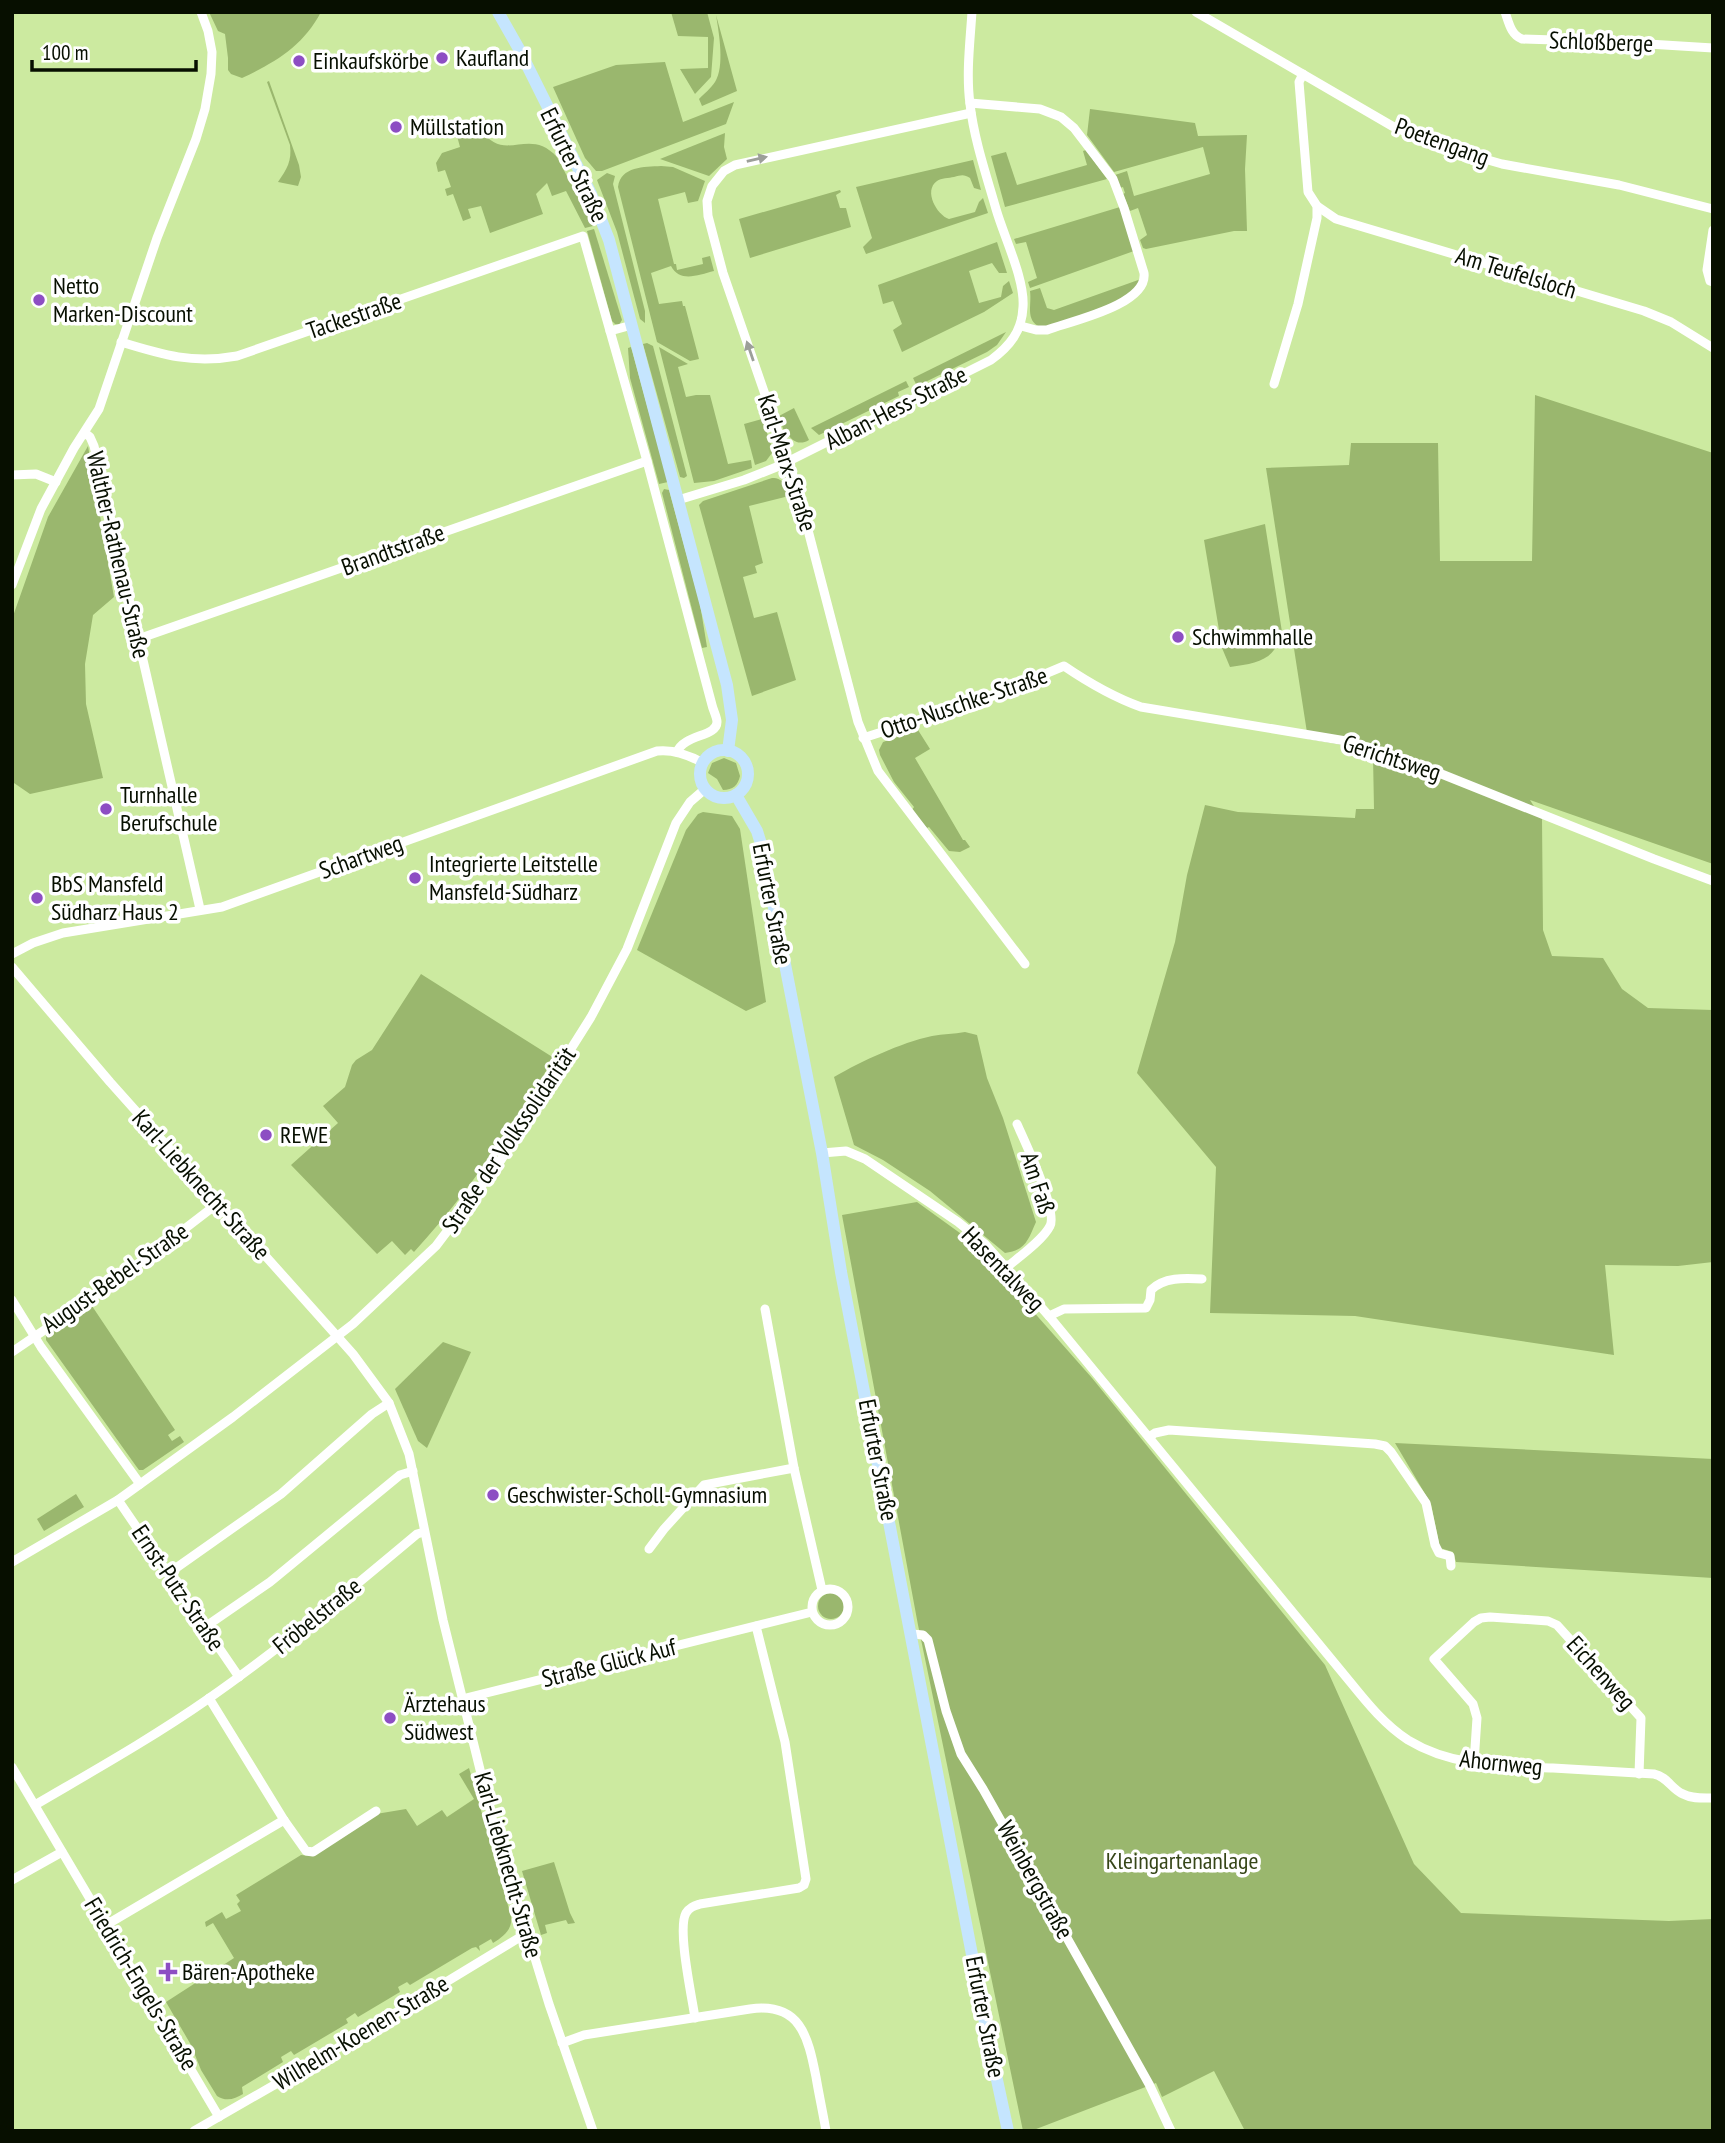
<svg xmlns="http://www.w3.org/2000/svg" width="1725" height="2143" viewBox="0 0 1725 2143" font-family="'PT Sans Narrow',sans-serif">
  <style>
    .green { fill: #9ab76e }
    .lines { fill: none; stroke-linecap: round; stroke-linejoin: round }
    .minor { stroke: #fff; stroke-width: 9 }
    .secondary { stroke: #c5e5fe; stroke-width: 12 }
    .oneway { fill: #9c9f99 }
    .poi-dot { fill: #8d4ec3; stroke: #fff; stroke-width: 2.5 }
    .labels { text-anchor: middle; stroke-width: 7; stroke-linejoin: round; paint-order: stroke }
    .street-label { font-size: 24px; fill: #070f00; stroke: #fff }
    .poi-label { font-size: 24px; fill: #070f00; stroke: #fff; text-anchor: start }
    .park-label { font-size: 24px; fill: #364618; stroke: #fff }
  </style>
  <rect width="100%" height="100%" fill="#cceaa0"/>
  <g class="green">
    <path d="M209,12H321C303,46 276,62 242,78L231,74L228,70V58L225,34L218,31Z"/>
    <polygon points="671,12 707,12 714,38 711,77 695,94 680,69 708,68 708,37 678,36"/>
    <path d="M716,15L737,91L702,106L699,99C704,94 711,88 715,82C725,67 719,33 716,15Z"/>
    <polygon points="665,62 683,122 734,102 726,124 602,171 596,171 585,158 553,87 616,65"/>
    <path d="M269,81L299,165L301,177L298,186L278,182C287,169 292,161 290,145L267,82Z"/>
    <polygon points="1090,109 1195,123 1198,136 1247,135 1245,169 1247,231 1234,231 1146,249 1143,248 1140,240 1147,235 1138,208 1130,211 1123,194 1125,193 1123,187 1120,188 1115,175 1127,171 1134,196 1210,174 1203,147 1114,172 1087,135"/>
    <path d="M480,128C504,166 528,125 557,157L593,226L585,228L566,191L552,196L547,183L536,194L543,214L490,233L481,206L468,209L471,218L463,221L453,194L447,196L445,189L451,187L445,170L438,172L436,163L442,153L460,147L457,136Z"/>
    <polygon points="725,133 724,147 727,159 709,176 660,159"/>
    <polygon points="1086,150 1107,179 1005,207 991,156 1006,152 1017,185 1087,165 1083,151"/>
    <path d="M973,160L981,190L974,188L970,178C964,174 961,175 954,177C949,178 941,178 937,181C923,191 937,215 949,219L975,212L979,202L983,198L988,213L866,254L863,247L872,238L856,187Z"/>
    <path d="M661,166L673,167L705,181L698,201L688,203L685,192L658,199L674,264H676L677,270L703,264L702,258L710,256L714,271C698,275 680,283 671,266L651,273L659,304L682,301L683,306H685L699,359L690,361L657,342L618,187C621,166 644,167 661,166Z"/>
    <polygon points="607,173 615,176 613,184 645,311 645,323 640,319 617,232 597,180"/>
    <polygon points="840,190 841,192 836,195 840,208 846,208 851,227 750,258 739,219"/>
    <polygon points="1120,207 1134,251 1030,288 1028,282 1037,278 1026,242 1016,244 1014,239"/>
    <polygon points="594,229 622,320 619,325 615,324 612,321 587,231"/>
    <polygon points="997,242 1007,273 999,273 992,263 969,271 979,303 1001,297 1003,286 1009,281 1013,293 984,312 902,352 893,330 902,324 893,301 883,304 878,285"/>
    <path d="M1141,279C1137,286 1133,291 1126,296C1116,304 1054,326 1040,327C1025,320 1032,305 1030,291L1040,288L1047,308L1054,310Z"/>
    <polygon points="1006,332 997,345 987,352 917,386 913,378"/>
    <polygon points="647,343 653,346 687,476 684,478 680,477 643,344"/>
    <polygon points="631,347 668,482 659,484 630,378 628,348"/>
    <polygon points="659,347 688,364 678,367 686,397 696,395 710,395 728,464 751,460 752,468 714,481 694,483"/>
    <polygon points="906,381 909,387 898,392 899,396 819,435 811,428"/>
    <polygon points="1535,395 1713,453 1713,864 1530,800 1542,819 1543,930 1552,956 1603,958 1622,989 1648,1008 1713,1010 1713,1262 1678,1266 1605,1265 1614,1355 1355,1316 1210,1313 1216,1167 1137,1073 1175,942 1187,875 1205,805 1238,812 1355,818 1356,809 1374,809 1373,756 1348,746 1308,739 1266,468 1349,465 1351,443 1438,443 1440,561 1532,561"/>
    <path d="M794,408L809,440C799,446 791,441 786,431L784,432L779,416Z"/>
    <polygon points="762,419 772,447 772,453 766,461 755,465 744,424"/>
    <polygon points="88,446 114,597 93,615 85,664 86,704 103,778 30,794 14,783 12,770 12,619 48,517"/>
    <path d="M772,478C784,478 786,486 789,496L749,506L763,563L755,566L757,573L743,577L754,618L777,612L796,680L752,696L699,505L703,501Z"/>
    <polygon points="664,489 669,490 700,604 707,647 702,648 662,493"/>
    <path d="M1265,524L1282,632C1275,661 1257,663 1230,667L1222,648L1204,540Z"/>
    <polygon points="918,730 930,749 915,758 963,840 965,840 970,847 960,852 949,851 929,827 927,828 912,810 914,807 894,782 880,755 879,750 883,742"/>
    <path d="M724,758L736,763L740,776C738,785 733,790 723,790L717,779L708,773L712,763Z"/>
    <polygon points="703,812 732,816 740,829 766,1002 746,1011 637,950 686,830 698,814"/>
    <path d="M421,974L554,1058C512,1127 469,1192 414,1252L411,1249L405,1255L392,1241L377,1254L291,1165L338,1123L323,1106L345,1087L352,1065L356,1060L372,1050Z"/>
    <path d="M965,1032L977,1035L987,1078L1003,1118L1036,1222C1028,1240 1026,1250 1005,1253L930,1191L883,1160L854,1145L834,1077C862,1061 900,1043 932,1036C943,1034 954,1034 965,1032Z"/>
    <polygon points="917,1202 971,1241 1092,1378 1325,1665 1414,1864 1461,1913 1669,1921 1713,1919 1713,2131 1245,2131 1214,2071 1162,2097 1156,2083 1031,2131 1023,2131 918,1625 842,1215"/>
    <polygon points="92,1306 175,1430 168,1435 172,1441 180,1436 184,1442 143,1470 139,1470 136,1466 46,1340 46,1336 49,1332"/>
    <polygon points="443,1342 471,1352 427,1448 418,1441 395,1389"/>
    <polygon points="1395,1443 1713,1459 1713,1578 1456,1562 1453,1552 1440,1548 1431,1504"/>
    <polygon points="76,1494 84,1507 44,1531 37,1519"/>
    <circle cx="831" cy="1606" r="13"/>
    <path d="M469,1768L511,1916C513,1929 504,1936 493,1943L491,1939L479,1946L480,1951L476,1947L472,1948L410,1985L407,1982L398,1987L400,1992L358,2017L355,2013L346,2019L348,2023L294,2055L291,2051L281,2057L283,2062L242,2087L243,2094C235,2099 226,2102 217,2096L201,2070L191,2045L166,2002L234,1958L213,1923L206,1927L205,1922L222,1912L226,1919L241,1911L237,1904L240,1901L236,1895L301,1855L311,1856L376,1814L406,1809L417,1826L442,1810L447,1817L474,1799L459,1774Z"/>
    <polygon points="554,1862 570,1913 575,1923 568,1924 566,1920 545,1925 547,1933 541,1935 522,1871"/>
  </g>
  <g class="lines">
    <g class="minor">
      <polyline points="1196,12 1392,126 1439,146 1502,164 1619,185 1713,209"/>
      <path d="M1505,12C1509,23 1511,35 1522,39L1616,42L1713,48"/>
      <path d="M970,103L1040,109L1061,117L1074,128L1113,179L1124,208L1144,273C1148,305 1071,321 1047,330H1036L1021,326"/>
      <polyline points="971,113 735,165 724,171 712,186 707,201 708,216 723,273 796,484 858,722 878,771 1025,964"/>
      <polyline points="1317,206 1336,219 1644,311 1671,322 1713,348"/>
      <polyline points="1713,230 1707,270 1710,281 1713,282"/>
      <polyline points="610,331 632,325"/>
      <path d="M121,342C163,355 193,364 237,356L583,236L647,461L712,705C713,710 717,717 717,722C717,737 684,734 677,752"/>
      <polyline points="1274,384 1298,304 1317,218 1317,206 1308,192 1299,82 1303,74"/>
      <polyline points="85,433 90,437 94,446 200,909"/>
      <polyline points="12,475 36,474 56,482"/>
      <path d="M678,500L744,480L779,466L991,360C1010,346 1022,331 1023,307C1025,279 1004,237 996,209C986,174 974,139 970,104C966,74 970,42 972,12"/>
      <polyline points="12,585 41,509 74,448 99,409 157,238 196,139 205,109 211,74 212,52 208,31 201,12"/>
      <polyline points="138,639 647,461"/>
      <path d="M863,738L988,698L1064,666C1089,683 1113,697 1141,707L1352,742L1429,769L1654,859L1713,881"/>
      <path d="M12,954L33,943L63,933L222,907L657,751C674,749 689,755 703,763"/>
      <polyline points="12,967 110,1082 353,1354 389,1403 409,1454 443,1620 492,1818 549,2004 593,2131"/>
      <path d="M822,1153L846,1151L865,1159L958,1222L985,1244L1049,1316L1351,1683C1368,1704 1385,1725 1408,1740C1452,1767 1503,1766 1553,1768C1587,1770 1620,1772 1654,1774C1668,1777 1671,1789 1683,1794C1692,1799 1703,1798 1713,1798"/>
      <path d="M1007,1267C1019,1257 1043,1240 1050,1226C1058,1211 1025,1142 1017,1124"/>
      <polyline points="12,1300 41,1347 140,1484"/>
      <polyline points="765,1309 794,1468 822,1590"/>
      <path d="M1049,1316L1064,1309L1146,1308L1150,1300L1151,1290C1164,1277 1184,1278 1202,1279"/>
      <polyline points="12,1352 118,1280 217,1204"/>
      <polyline points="1149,1437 1155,1433 1169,1430 1375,1444 1385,1446 1391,1452 1426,1503 1435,1545 1439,1553 1450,1556 1451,1566"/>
      <polyline points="118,1500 239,1677"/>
      <polyline points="649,1549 664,1529 704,1485 794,1468"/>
      <polyline points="12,1562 118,1500 233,1417 353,1324 436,1246 501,1160 591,1017 627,949 676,823 690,802 705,789"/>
      <polyline points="169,1573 281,1494 372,1414 389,1403"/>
      <circle cx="830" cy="1607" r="18"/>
      <polyline points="205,1627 270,1582 400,1475 413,1471"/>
      <polyline points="912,1634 923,1635 928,1640 946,1711 961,1754 983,1789 1102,2000 1149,2084 1171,2131"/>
      <polyline points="209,1698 284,1820 306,1851 313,1852 376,1811"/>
      <polyline points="462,1699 812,1612"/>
      <polyline points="1474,1763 1477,1718 1473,1704 1434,1659 1474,1622 1481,1618 1490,1617 1548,1621 1557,1625 1641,1718 1639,1774"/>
      <polyline points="12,1767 219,2117"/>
      <path d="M35,1805C93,1771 152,1738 208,1699C281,1648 349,1591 417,1534L424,1532"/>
      <polyline points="12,1880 62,1852"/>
      <polyline points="106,1925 284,1820"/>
      <path d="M695,2018C692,1997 677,1929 686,1913C690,1907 694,1906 700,1904L799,1888L804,1885L806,1879L785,1742L756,1626"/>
      <path d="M562,2043L584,2035L750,2009C800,2002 808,2036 816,2077C819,2095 823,2113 826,2131"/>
      <polyline points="194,2131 316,2061 517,1939 527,1935"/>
    </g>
    <g class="secondary">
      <polyline points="498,12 519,49 591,194 609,240 727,685 732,720 728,751"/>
      <circle cx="724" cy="774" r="24"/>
      <polyline points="736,795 757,831 762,847 822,1153 841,1272 988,2038 1008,2131"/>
    </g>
  </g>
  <defs><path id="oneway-solid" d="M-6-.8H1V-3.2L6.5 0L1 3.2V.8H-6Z" transform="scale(1.75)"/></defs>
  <g class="oneway">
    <use href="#oneway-solid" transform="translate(757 159) rotate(-13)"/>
    <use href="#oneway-solid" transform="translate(750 351) rotate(-109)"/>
  </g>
  <g class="poi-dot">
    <circle cx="442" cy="58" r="7"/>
    <circle cx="299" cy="61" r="7"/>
    <circle cx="396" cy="127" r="7"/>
    <circle cx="39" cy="300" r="7"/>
    <circle cx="1178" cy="637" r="7"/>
    <circle cx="106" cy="809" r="7"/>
    <circle cx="415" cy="878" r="7"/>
    <circle cx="37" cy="898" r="7"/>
    <circle cx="266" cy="1135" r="7"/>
    <circle cx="493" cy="1495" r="7"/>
    <circle cx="390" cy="1718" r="7"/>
    <path d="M164.5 1961.5h7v7h7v7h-7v7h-7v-7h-7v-7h7z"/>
  </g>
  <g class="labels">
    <g class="street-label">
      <text transform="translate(1601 42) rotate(2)" y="8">Schloßberge</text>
      <text transform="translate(1442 142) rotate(20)" y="8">Poetengang</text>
      <text transform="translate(574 165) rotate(64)" y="8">Erfurter Straße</text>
      <text transform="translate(1516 273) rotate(17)" y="8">Am Teufelsloch</text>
      <text transform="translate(354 316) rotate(-19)" y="8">Tackestraße</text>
      <text transform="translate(896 408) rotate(-27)" y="8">Alban-Hess-Straße</text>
      <text transform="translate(787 463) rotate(72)" y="8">Karl-Marx-Straße</text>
      <text transform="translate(393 550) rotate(-20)" y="8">Brandtstraße</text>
      <text transform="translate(118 555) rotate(77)" y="8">Walther-Rathenau-Straße</text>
      <text transform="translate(964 703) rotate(-19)" y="8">Otto-Nuschke-Straße</text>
      <text transform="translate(1392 758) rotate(18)" y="8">Gerichtsweg</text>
      <text transform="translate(361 857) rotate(-20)" y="8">Schartweg</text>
      <text transform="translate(772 904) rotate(79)" y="8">Erfurter Straße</text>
      <text transform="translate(509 1140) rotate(-56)" y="8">Straße der Volkssolidarität</text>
      <text transform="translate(1038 1183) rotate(72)" y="8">Am Faß</text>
      <text transform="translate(201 1185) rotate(48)" y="8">Karl-Liebknecht-Straße</text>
      <text transform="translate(1003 1269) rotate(46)" y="8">Hasentalweg</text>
      <text transform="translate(115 1278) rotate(-35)" y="8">August-Bebel-Straße</text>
      <text transform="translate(878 1460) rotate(79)" y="8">Erfurter Straße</text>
      <text transform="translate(178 1588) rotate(56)" y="8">Ernst-Putz-Straße</text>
      <text transform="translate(317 1616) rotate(-39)" y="8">Fröbelstraße</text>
      <text transform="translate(609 1663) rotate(-14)" y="8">Straße Glück Auf</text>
      <text transform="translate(1601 1673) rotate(48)" y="8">Eichenweg</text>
      <text transform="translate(1501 1763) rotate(6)" y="8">Ahornweg</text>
      <text transform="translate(508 1865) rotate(74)" y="8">Karl-Liebknecht-Straße</text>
      <text transform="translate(1035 1880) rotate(61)" y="8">Weinbergstraße</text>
      <text transform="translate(141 1984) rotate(59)" y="8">Friedrich-Engels-Straße</text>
      <text transform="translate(985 2017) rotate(79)" y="8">Erfurter Straße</text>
      <text transform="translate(361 2033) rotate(-31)" y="8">Wilhelm-Koenen-Straße</text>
    </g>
    <g class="poi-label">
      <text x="456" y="66">Kaufland</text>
      <text x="313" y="69">Einkaufskörbe</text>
      <text x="410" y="135">Müllstation</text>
      <text x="53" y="294">Netto<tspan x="53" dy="28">Marken-Discount</tspan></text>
      <text x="1192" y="645">Schwimmhalle</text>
      <text x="120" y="803">Turnhalle<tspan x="120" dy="28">Berufschule</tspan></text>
      <text x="429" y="872">Integrierte Leitstelle<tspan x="429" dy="28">Mansfeld-Südharz</tspan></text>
      <text x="51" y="892">BbS Mansfeld<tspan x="51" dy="28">Südharz Haus 2</tspan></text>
      <text x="280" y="1143">REWE</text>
      <text x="507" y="1503">Geschwister-Scholl-Gymnasium</text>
      <text x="404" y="1712">Ärztehaus<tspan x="404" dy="28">Südwest</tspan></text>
      <text x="182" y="1980">Bären-Apotheke</text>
    </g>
    <g class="park-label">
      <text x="1182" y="1869">Kleingartenanlage</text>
    </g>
  </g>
  <rect width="1725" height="2143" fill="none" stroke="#070f00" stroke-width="28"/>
  <path d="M32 60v10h164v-10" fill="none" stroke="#070f00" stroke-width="3.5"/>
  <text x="42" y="60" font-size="21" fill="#070f00" stroke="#ffffff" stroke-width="5" paint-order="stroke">100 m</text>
</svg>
